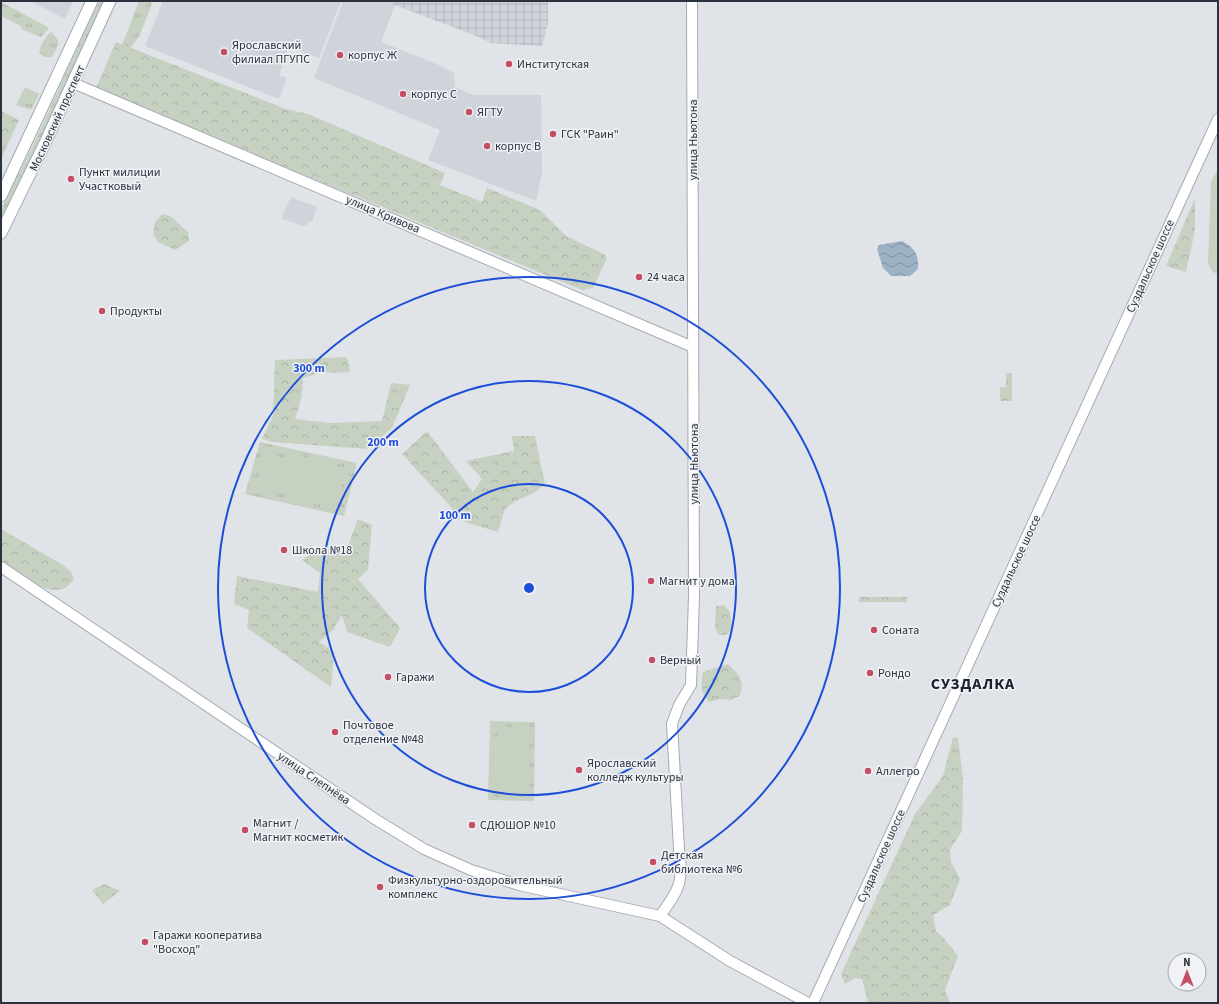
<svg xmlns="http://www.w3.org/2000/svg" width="1219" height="1004" viewBox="0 0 1219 1004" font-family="'Source Sans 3',sans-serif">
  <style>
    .built { fill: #cfd3da }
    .industrial { fill: url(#industrial-grid) }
    .grass { fill: url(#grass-tufts) }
    .forest { fill: url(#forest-crowns) }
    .pitch { fill: #c6d1c2 }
    .water { fill: url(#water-waves) }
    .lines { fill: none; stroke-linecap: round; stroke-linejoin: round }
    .secondary-casing { stroke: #a6abb2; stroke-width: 12 }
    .primary-casing { stroke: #a1a8b3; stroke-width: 13 }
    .secondary { stroke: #fff; stroke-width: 10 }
    .primary { stroke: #fff; stroke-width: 11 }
    .ring { fill: none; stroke: #1d4ed8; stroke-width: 2 }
    .poi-dot { fill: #c44f64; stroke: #f0f2f6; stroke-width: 1.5 }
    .labels { text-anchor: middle; stroke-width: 3; stroke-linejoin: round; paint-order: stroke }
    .poi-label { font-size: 12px; fill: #2a323e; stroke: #f0f2f6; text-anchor: start }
    .street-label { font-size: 12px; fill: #2a323e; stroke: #f0f2f6 }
    .district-label { font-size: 16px; font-weight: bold; letter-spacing: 1px; fill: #1c232f; stroke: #f0f2f6 }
    .centre { fill: #1d4ed8; stroke: #f0f2f6; stroke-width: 2 }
    .ring-label { font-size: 12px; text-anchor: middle; font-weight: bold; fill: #1d4ed8; stroke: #f0f2f6; stroke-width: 3; stroke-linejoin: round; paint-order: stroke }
  </style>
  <defs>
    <pattern id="industrial-grid" width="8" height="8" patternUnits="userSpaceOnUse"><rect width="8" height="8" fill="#cfd3da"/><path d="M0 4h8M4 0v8" fill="none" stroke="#b2b6bc"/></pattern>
    <pattern id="grass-tufts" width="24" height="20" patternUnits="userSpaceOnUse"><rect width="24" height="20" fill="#c6d1c2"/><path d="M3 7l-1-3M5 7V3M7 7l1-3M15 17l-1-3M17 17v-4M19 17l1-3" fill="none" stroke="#aab4a8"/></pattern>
    <pattern id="forest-crowns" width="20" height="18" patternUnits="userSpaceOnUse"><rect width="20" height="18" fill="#c6d1c2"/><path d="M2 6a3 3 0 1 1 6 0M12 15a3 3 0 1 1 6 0" fill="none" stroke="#aab4a8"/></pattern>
    <pattern id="water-waves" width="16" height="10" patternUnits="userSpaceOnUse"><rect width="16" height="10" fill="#9eb2c5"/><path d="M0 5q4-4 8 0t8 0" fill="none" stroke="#8191a1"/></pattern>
  </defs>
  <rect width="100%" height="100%" fill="#e0e4e8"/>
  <g class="built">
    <polygon points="30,1 73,1 65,19"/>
    <polygon points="163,1 341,1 319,58 289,47 279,75 287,78 279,99 145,46"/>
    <polygon points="343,1 384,1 395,5 381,42 439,65 454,73 455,87 473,95 541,95 542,174 536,201 428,160 440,130 314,78"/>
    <polygon points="291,197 317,207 312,222 309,221 307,225 302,226 281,218"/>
  </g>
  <polygon class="industrial" points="384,1 548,1 548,24 542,46 490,43 479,37"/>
  <g class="grass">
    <polygon points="99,1 104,1 40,141 1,219 1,210 36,139"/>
    <polygon points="139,1 153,1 139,37 130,48 122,45"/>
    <polygon points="1,2 48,27 48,30 41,37 21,29 22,27 1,16"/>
    <path d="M51,32C63,42 58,45 52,57H45L39,53C41,45 44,37 51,32Z"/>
    <polygon points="25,87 39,94 32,109 28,109 16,105"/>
    <polygon points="260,442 357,463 344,516 245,494"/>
    <polygon points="490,721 535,722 534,801 488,800"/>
  </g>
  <g class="forest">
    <polygon points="116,42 286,109 308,114 445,173 440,185 482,202 487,188 540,210 566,236 604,254 607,258 593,288 582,290 96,88"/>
    <polygon points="1,111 19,120 1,159"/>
    <polygon points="1195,198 1195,230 1186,272 1166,266"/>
    <polygon points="162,214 170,216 188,232 189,241 175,250 158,242 153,235 155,222"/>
    <polygon points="347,357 350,372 320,373 303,378 302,396 295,419 329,423 382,421 391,383 410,385 392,428 367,449 272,442 262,439 273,416 275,360"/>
    <polygon points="1006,373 1012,373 1012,401 1000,401 1000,387 1006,387"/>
    <polygon points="427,431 473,492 482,479 466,461 514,451 512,436 535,436 545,484 534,493 516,501 505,509 498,532 452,518 452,508 402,454"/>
    <polygon points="358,519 372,525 368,570 358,579 400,628 390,647 347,632 342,615 333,630 319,642 334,652 331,687 247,628 249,610 234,604 237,576 318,592 320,573 302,560 318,549 345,554"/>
    <path d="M1,529L63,565L71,572L74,579C55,608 21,573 1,560Z"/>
    <rect x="859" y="597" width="48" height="5"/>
    <polygon points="724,605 730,612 732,628 726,635 719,635 715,628 716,606"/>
    <path d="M728,664C740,676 745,679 740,696L730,700L720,699L709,702C700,693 701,684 703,672Z"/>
    <polygon points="953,737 958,738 963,777 962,831 950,849 951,862 960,879 950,905 933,915 936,931 942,936 958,956 945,990 950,1003 868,1003 862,979 855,978 845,984 841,974 915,814 943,776"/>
    <polygon points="104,884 120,891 103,904 92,890"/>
  </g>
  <g class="pitch">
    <path d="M1218,170V274C1211,272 1209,268 1208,261L1211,181Z"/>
    <path d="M271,458C293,458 326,460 341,476L342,485L337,497L329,502H318L266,490L259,482V473L262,465Z"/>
    <path d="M530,726L528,800L523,799L522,795L517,799H504L494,791V742C501,728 512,726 525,733V727Z"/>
  </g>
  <path class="water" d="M902,241C915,248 919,255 918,269L910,276H891L883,268L877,249L879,245Z"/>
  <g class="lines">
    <defs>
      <g id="secondary">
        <polyline points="73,83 693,347"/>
        <polyline points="1,567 375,819 424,849 471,870 519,885 660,916 730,961 808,1003"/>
        <path d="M660,916C679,890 684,882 679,849L672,724L679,705L691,685L694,597L692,1"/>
        <polyline points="813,1003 1218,119"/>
      </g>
      <g id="primary">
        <polyline points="1,196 92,1"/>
        <polyline points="1,233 45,143 110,1"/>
      </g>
    </defs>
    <use href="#secondary" class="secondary-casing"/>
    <use href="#primary" class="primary-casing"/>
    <use href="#secondary" class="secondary"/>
    <use href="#primary" class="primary"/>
  </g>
  <g class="ring">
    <circle cx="529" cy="588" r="104"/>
    <circle cx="529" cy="588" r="207"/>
    <circle cx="529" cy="588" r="311"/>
  </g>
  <g class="poi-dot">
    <circle cx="224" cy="52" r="4"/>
    <circle cx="340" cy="55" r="4"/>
    <circle cx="509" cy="64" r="4"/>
    <circle cx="403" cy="94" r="4"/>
    <circle cx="469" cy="112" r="4"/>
    <circle cx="553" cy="134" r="4"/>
    <circle cx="487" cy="146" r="4"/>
    <circle cx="71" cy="179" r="4"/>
    <circle cx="639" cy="277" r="4"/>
    <circle cx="102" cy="311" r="4"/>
    <circle cx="284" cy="550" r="4"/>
    <circle cx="651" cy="581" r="4"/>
    <circle cx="874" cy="630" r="4"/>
    <circle cx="652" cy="660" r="4"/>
    <circle cx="870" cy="673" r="4"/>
    <circle cx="388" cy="677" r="4"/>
    <circle cx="335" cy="732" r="4"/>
    <circle cx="579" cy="770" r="4"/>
    <circle cx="868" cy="771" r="4"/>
    <circle cx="472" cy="825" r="4"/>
    <circle cx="245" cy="830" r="4"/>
    <circle cx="653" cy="862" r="4"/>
    <circle cx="380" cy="887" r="4"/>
    <circle cx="145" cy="942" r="4"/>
  </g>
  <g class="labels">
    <g class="poi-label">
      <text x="232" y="49">Ярославский<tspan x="232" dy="14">филиал ПГУПС</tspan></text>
      <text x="348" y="59">корпус Ж</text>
      <text x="517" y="68">Институтская</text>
      <text x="411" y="98">корпус С</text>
      <text x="477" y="116">ЯГТУ</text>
      <text x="561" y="138">ГСК "Раин"</text>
      <text x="495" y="150">корпус В</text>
      <text x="79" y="176">Пункт милиции<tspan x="79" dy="14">Участковый</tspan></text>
      <text x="647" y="281">24 часа</text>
      <text x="110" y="315">Продукты</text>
      <text x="292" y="554">Школа №18</text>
      <text x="659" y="585">Магнит у дома</text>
      <text x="882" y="634">Соната</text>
      <text x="660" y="664">Верный</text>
      <text x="878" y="677">Рондо</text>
      <text x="396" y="681">Гаражи</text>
      <text x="343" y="729">Почтовое<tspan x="343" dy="14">отделение №48</tspan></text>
      <text x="587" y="767">Ярославский<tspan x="587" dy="14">колледж культуры</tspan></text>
      <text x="876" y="775">Аллегро</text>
      <text x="253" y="827">Магнит /<tspan x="253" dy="14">Магнит косметик</tspan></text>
      <text x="480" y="829">СДЮШОР №10</text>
      <text x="661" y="859">Детская<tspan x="661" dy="14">библиотека №6</tspan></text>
      <text x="388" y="884">Физкультурно-оздоровительный<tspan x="388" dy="14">комплекс</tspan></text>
      <text x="153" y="939">Гаражи кооператива<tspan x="153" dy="14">"Восход"</tspan></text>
    </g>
    <g class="street-label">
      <text transform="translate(57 118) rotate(-65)" y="4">Московский проспект</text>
      <text transform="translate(693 140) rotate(-90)" y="4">улица Ньютона</text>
      <text transform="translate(383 214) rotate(23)" y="4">улица Кривова</text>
      <text transform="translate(1150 266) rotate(-66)" y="4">Суздальское шоссе</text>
      <text transform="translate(694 464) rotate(-90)" y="4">улица Ньютона</text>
      <text transform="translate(1016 561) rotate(-65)" y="4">Суздальское шоссе</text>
      <text transform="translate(314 778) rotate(34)" y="4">улица Слепнёва</text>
      <text transform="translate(881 856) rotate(-66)" y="4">Суздальское шоссе</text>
    </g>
    <g class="district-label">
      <text x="973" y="689">СУЗДАЛКА</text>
    </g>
  </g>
  <circle cx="529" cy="588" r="6" class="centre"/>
  <g class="ring-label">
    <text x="309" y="372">300 m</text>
    <text x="383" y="446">200 m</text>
    <text x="455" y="519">100 m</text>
  </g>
  <rect width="1219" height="1004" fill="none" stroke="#2a323e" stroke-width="4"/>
  <g transform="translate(1187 972)"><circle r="19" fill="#f0f2f6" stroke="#a1a5ac"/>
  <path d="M0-3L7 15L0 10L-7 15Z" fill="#c44f64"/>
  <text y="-6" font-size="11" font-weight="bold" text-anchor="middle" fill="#2a323e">N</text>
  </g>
</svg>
